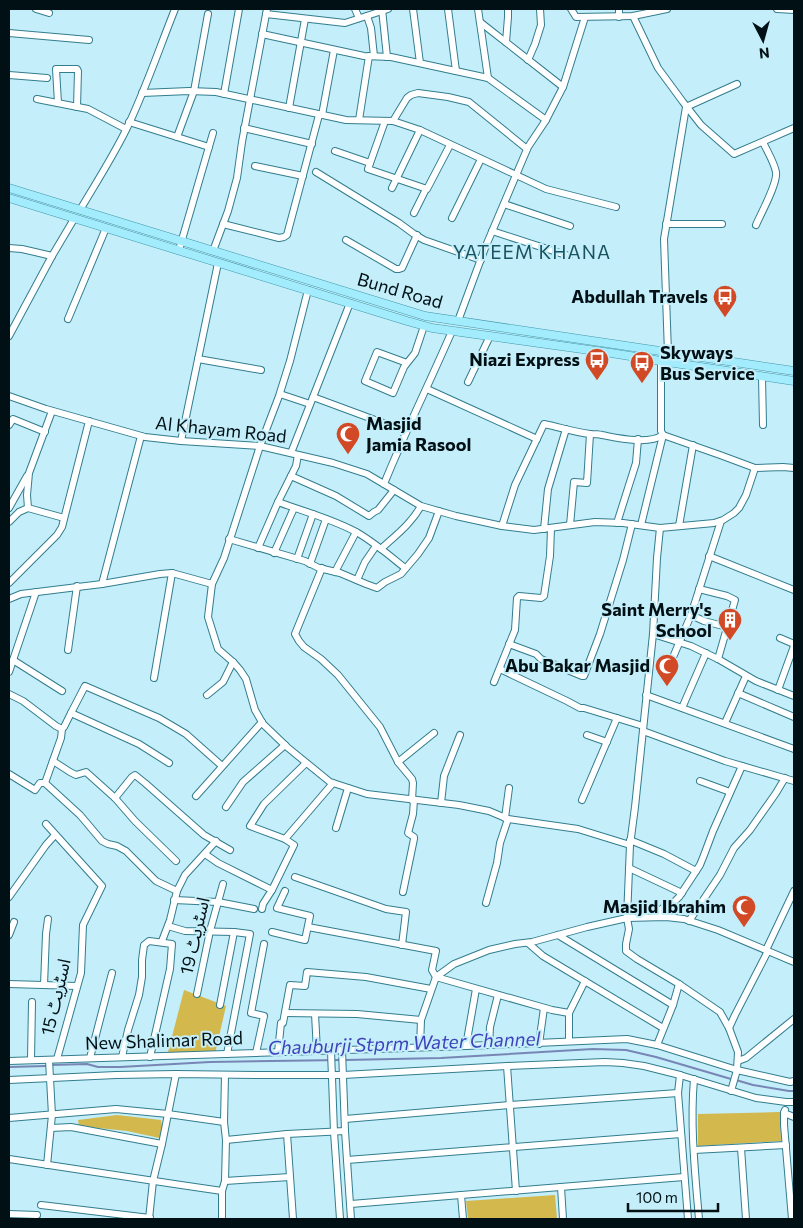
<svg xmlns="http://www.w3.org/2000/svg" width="803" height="1228" viewBox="0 0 803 1228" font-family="Commissioner,'Noto Sans Arabic',sans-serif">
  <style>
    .green { fill: #d3b84e }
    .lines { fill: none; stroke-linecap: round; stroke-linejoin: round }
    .stream { stroke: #7886b5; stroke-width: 2 }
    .minor-casing { stroke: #327d8e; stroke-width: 8 }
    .major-casing { stroke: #4297aa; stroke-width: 9 }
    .minor { stroke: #fff; stroke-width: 6 }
    .major { stroke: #a3ecfd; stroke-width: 8 }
    .labels { text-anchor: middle; stroke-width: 4; stroke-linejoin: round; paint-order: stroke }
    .street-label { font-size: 18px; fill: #001015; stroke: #c4eef9 }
    .poi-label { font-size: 18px; font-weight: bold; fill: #001015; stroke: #c4eef9; text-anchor: end }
    .neighbourhood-label { font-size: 19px; letter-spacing: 1px; fill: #195360; stroke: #c4eef9 }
    .water-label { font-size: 19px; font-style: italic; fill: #3f43bb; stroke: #c4eef9 }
  </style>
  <rect width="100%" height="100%" fill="#c4eef9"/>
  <g class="green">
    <polygon points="184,990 226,1006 215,1054 167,1056"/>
    <polygon points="780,1112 781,1141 698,1146 698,1114"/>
    <polygon points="117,1115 161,1120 164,1139 127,1131 79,1126 78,1120"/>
    <polygon points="555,1195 557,1219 468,1219 466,1201"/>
  </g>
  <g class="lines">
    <g class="stream">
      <polyline points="345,1060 441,1058 593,1049 626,1050 656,1057 731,1079"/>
      <polyline points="51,1065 87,1064 98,1067 120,1067 210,1062 341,1060"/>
      <polyline points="9,1067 46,1066"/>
      <polyline points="736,1080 753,1085 789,1091 794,1091"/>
    </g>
    <defs>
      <g id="minor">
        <polyline points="36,9 49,13"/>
        <polyline points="355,9 359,18"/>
        <polyline points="382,9 387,57"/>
        <polyline points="413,9 420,63"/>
        <polyline points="448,9 456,71"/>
        <polyline points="478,9 488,78"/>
        <polyline points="571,9 576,17 633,16 667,9"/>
        <polyline points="619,9 619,17"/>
        <polyline points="777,9 794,10"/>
        <polyline points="266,14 345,23 388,9"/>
        <polyline points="367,16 371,28 374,56"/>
        <polyline points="633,16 658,68 683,102 701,125 734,154 794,128"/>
        <polyline points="480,22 563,87"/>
        <polyline points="9,33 89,40"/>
        <polyline points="262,34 364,56 391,57 488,78 546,120"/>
        <polyline points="506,42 508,17 508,9"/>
        <polyline points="528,60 535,44 541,25 540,9"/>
        <polyline points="9,75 47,78"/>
        <polyline points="142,93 189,91 216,92 346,120 393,121 420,130 546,189 616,207"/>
        <polyline points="224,94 239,9"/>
        <polyline points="37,99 88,109 126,129"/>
        <polyline points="58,103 56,69 77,69 78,71 77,107"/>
        <polyline points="289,108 305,19"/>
        <polyline points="322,115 334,50"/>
        <polyline points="359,120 369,56"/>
        <polyline points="385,121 368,169 427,189 450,145"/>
        <polyline points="393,121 407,98 411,95 418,93 448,97 469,102 527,149"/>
        <polyline points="129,122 209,147"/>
        <polyline points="244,128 312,144"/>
        <polyline points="177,137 194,91 208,14"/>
        <polyline points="335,151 370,163"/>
        <polyline points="255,166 303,176"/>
        <polyline points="316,172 399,223 414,234 424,240 481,260"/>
        <polyline points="392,188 420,130"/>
        <polyline points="504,204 570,226"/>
        <path d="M80,210C96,183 112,158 126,130C145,91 159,49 175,9"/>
        <polyline points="414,213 426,189"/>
        <polyline points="452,218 481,159"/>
        <polyline points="223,224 279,238 284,237 287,235 319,115"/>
        <polyline points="666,224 722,224"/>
        <path d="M756,225C761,213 778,183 776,172C774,162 767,151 763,142"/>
        <polyline points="492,231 569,256"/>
        <polyline points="346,240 396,269 399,269 402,268 417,235"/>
        <polyline points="9,248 22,249 52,256"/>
        <polyline points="179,250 213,133"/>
        <polyline points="213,251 228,211 237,178 242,142 267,9"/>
        <polyline points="308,290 290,361 279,396 260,446 224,558 212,584 208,617 218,649 233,662 240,670 246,679 255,710 263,724 287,747 330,782 367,794 459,805 489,811 508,819 578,829 630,845"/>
        <polyline points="68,319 106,228"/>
        <polyline points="458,321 485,248 528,147 546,120 563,87 585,17"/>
        <polyline points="9,336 52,256 74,219"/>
        <polyline points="668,353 664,239 686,107 737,84"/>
        <polyline points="198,359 261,370"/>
        <polyline points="407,363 377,352 365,381 393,393 404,367 415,353 424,326"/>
        <polyline points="762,377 763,425"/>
        <polyline points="468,382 490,336"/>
        <polyline points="427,389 537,439"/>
        <polyline points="280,394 310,404"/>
        <polyline points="9,396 46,409 145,437 181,441 260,446 333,463 367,474 421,506 456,516 502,526 534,530 595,522 623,523 660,528 714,523 723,520 734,513 739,508 746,495 755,468"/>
        <polyline points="313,397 386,424"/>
        <polyline points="9,425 13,419 45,432"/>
        <polyline points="181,441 218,263"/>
        <polyline points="291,453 350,303"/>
        <polyline points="291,476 336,496 369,516 374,512 378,510 394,490"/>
        <path d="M384,484C405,432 430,382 452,331"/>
        <path d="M278,502C305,512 333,519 358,533C375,543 390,556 405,568"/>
        <polyline points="9,508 27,476"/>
        <polyline points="28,508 27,495 29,473 52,411"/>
        <polyline points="9,522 19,512 28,508 64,518"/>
        <polyline points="617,523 636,463 638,439"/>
        <polyline points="570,525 574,482 587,483 590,434"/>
        <polyline points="641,525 663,435 661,431 661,361"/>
        <path d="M502,526L515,485L544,424C559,427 574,432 590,434C594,434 598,434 602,435C618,438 648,445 663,435L720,455L755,468L783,467L794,468"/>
        <polyline points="679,526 693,445"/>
        <polyline points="660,528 657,558 653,634 635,807 630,845 627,918 629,929 626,944 626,951 637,959 679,984 720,1012 729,1028 738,1052 737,1070 731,1091"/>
        <polyline points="544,529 548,489 566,429"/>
        <polyline points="229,539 305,561 319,568 340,573 366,584 377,588 385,582 401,574 418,554 429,538 439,511"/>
        <polyline points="258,548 278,502 296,466 298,455"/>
        <path d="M381,549C396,535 411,524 421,506"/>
        <polyline points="274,553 294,508"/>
        <polyline points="709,556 794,590"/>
        <polyline points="297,559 313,514"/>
        <polyline points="310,564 326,519"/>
        <polyline points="322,568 295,634 299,641 304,647 321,659 338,675 380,727 398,762 412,779 413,783 412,800"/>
        <polyline points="335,572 356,532"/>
        <polyline points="357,580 365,562 376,546"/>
        <polyline points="9,583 57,535 62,527 89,421"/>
        <polyline points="102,584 141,436"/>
        <polyline points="699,589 727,596 735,600 718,659"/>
        <polyline points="9,599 21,594 102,584 160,574 172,573 212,584"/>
        <polyline points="691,615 704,621 727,627"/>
        <polyline points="653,634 691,646 718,659 756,681 794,696"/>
        <polyline points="780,638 794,644"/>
        <polyline points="509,644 536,654 541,659 582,676 584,676 600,634 623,560 632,524"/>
        <polyline points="68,650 77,586"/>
        <polyline points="13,660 62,691"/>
        <polyline points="500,669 567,701 580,708 584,708 643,726"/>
        <polyline points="9,672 36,592"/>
        <polyline points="665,676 691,615 721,521"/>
        <polyline points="154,678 172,573"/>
        <polyline points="494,682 515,630 517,598 519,596 541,598 544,596 550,556 551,528"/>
        <polyline points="778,690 794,646"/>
        <polyline points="738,693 794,717"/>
        <polyline points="9,694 23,701 56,726 62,729"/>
        <polyline points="207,695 223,682 233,662"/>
        <polyline points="646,695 794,749"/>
        <polyline points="682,708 706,653"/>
        <polyline points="71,713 85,686 159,718 186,734 222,766"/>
        <polyline points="725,723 746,676"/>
        <polyline points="643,731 725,761 794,781"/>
        <polyline points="587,735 607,742"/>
        <polyline points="53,761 70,772 76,775 86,772 115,798 135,821 176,861"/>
        <polyline points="398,762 434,733"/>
        <polyline points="9,774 35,790 40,783 45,783"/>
        <polyline points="700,781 730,792"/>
        <polyline points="45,783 61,738 62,729 64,727 71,713 139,744 169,763"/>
        <polyline points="45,783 80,815 102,841 108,844 117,846 126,851 156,881 177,891"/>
        <polyline points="196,796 262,722"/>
        <polyline points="115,798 132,777 135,775 145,783 204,835 230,850"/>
        <polyline points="582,800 617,718"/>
        <polyline points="441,803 444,776 460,735"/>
        <polyline points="226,807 243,782 285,745"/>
        <polyline points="505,818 509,788"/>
        <polyline points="46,824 102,886 83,925 81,973 57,1059"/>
        <polyline points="336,828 348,788"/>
        <polyline points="285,839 333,783"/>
        <polyline points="630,840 664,854 696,871"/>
        <polyline points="205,854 218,863 272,890"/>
        <polyline points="629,868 682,893"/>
        <polyline points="295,877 386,909 406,912 402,945"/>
        <polyline points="403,892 414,839 414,837 408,833 413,814 414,800"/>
        <polyline points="9,897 46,845 55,835"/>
        <polyline points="174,900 218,902 254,909"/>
        <polyline points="486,903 497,863 500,843 508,819"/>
        <polyline points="262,909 263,904 272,890 294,845 285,839 250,826 264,804 306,763"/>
        <polyline points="659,917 659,911 664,907 672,904 679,897 700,865 704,855 713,831 742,766"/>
        <polyline points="689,921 720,875 734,848 750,830 776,793 785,778"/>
        <polyline points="168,926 185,931 234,932 250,934 227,1054"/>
        <polyline points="308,927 436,951 432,970 436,977 552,1010 569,1013"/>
        <polyline points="272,932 305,940 310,916 277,908 285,891"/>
        <polyline points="9,935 14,922"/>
        <polyline points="558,935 673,1005"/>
        <polyline points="161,942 162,941 170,920 177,891 185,875 216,841"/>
        <polyline points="528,943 543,956 663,1028"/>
        <polyline points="766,950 794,891"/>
        <polyline points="9,984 77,986"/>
        <polyline points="44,985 46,934 48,919"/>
        <polyline points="197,994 210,931 223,884"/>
        <polyline points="220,1005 234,932"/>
        <polyline points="285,1013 357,1014 421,1020"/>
        <polyline points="315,1014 317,1051"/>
        <polyline points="729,1028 735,1015 768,951"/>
        <polyline points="569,1041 569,1013 585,981"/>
        <polyline points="539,1044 544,1008"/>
        <polyline points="489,1045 490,1027 498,995"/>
        <polyline points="657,1045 673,1005 679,984"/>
        <polyline points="466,1046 476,989"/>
        <polyline points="420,1047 421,1020 436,977 454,964 489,950 515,944 532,942 587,927 627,918 666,917 684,919 718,930 794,962"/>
        <polyline points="342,1050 345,1131 351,1219"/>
        <polyline points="331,1051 334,1132 340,1219"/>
        <polyline points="278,1052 281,1023 283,1023 290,985 305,986 307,972 366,977 431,989"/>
        <polyline points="256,1053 264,1016 251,1013 264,944"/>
        <polyline points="122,1057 128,1030 139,995 142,977 142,960 144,945 149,941 172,944 170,969 150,1057"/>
        <polyline points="90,1058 112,973"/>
        <polyline points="31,1060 32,1002"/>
        <polyline points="9,1061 466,1046 627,1039 657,1045 737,1070 790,1082 794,1081"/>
        <polyline points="738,1061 746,1058 794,1019"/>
        <polyline points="507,1066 516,1191"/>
        <polyline points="680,1075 678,1093 688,1219"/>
        <path d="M694,1079C690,1126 695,1172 699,1219"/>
        <polyline points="9,1080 116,1075 176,1074 256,1075 343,1075 507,1066 605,1062 623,1063 644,1066 680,1075 756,1098 786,1102 794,1102"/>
        <polyline points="785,1110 784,1113 794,1117"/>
        <polyline points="784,1113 784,1125 792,1219"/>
        <polyline points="9,1118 116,1109 168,1114 224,1122"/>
        <polyline points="345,1119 510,1105 678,1093"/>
        <polyline points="51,1128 71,1127 162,1144"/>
        <polyline points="287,1134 293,1219"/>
        <polyline points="226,1140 287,1134 345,1131"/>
        <polyline points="741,1148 746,1219"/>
        <polyline points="694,1150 786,1145"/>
        <polyline points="9,1159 181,1185 222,1191"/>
        <polyline points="347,1160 681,1134"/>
        <polyline points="47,1165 52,1115 49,1060"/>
        <polyline points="225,1181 290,1177"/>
        <polyline points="561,1187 563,1219"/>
        <polyline points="461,1195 463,1219"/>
        <polyline points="351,1204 684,1177"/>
        <polyline points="41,1205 150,1218"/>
        <polyline points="9,1214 37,1215"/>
        <polyline points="149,1219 153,1181 162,1144 176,1074"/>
        <polyline points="222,1219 222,1191 225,1181 226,1140 224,1122 225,1075"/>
      </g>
      <g id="major">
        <polyline points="9,188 425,316 794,371"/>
        <polyline points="9,198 407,321 432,328 611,353 661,361 794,381"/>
      </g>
    </defs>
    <use href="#minor" class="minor-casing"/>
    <use href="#major" class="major-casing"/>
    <use href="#minor" class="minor"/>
    <use href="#major" class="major"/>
  </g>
  <defs>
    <symbol id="bus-pin" viewBox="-11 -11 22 30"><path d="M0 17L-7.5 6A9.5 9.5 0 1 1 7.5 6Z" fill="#d24926" stroke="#c4eef9"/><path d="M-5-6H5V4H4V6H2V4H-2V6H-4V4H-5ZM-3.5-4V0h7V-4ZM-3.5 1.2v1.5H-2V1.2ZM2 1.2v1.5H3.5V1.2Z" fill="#fff"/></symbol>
    <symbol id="mosque-pin" viewBox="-11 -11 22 30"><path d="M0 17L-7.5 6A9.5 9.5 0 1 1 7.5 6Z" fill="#d24926" stroke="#c4eef9"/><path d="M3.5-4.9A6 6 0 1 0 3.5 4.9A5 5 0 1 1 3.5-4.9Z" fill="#fff"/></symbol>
    <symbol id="building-pin" viewBox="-11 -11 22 30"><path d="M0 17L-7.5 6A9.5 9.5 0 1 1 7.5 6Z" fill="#d24926" stroke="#c4eef9"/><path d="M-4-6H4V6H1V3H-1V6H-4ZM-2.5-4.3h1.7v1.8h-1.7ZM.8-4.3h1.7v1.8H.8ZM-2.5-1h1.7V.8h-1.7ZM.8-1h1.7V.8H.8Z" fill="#fff"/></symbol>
  </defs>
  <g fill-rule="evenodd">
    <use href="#bus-pin" x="711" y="283" width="28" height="38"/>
    <use href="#bus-pin" x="583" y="346" width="28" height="38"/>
    <use href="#bus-pin" x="628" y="349" width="28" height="38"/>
    <use href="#mosque-pin" x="334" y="420" width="28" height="38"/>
    <use href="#building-pin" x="716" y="606" width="28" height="38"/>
    <use href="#mosque-pin" x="653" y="652" width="28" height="38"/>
    <use href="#mosque-pin" x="730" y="893" width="28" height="38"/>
  </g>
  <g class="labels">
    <g class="street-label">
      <text transform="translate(400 291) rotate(16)" y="6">Bund Road</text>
      <text transform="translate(221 430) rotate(6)" y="6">Al Khayam Road</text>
      <text transform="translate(195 936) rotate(-77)" y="6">اسٹریٹ 19</text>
      <text transform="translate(56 997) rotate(-77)" y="6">اسٹریٹ 15</text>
      <text transform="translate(164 1041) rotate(-2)" y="6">New Shalimar Road</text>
    </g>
    <g class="poi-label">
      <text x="708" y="303">Abdullah Travels</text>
      <text x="660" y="359" text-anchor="start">Skyways<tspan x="660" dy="21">Bus Service</tspan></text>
      <text x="580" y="366">Niazi Express</text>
      <text x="366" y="430" text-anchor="start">Masjid<tspan x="366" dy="21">Jamia Rasool</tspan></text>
      <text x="712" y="616">Saint Merry's<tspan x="712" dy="21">School</tspan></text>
      <text x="650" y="672">Abu Bakar Masjid</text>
      <text x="726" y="913">Masjid Ibrahim</text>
    </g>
    <g class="neighbourhood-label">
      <text x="532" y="259">YATEEM KHANA</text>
    </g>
    <g class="water-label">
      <text transform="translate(404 1043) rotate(-2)" y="7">Chauburji Stprm Water Channel</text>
    </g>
  </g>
  <rect width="803" height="1228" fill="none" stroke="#001015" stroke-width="20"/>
  <g transform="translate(763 40) rotate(174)" stroke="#c4eef9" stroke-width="4" paint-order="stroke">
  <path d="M0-4L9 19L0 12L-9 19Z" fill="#001015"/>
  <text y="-8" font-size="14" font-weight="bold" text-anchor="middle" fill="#001015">N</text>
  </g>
  <path d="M628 1203v8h90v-8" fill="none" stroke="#001015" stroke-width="2.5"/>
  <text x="636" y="1203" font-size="15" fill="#001015" stroke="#c4eef9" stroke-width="4" paint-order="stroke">100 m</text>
</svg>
